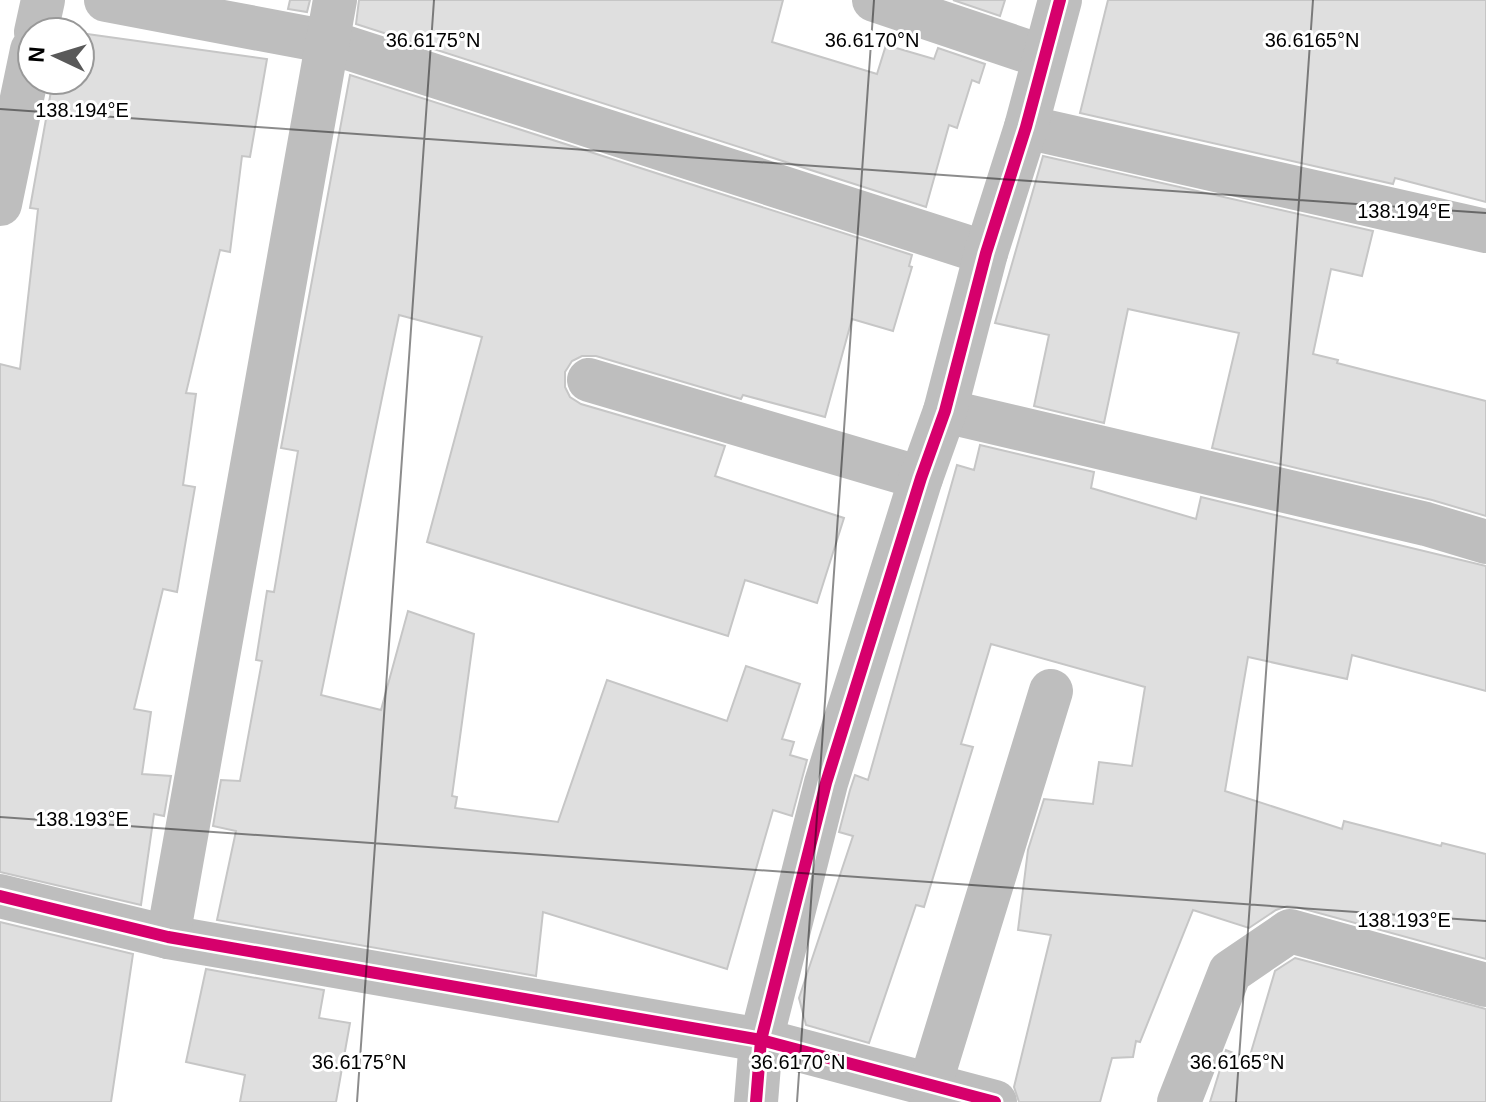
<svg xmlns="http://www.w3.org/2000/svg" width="1486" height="1102" viewBox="0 0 1486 1102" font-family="Helvetica,sans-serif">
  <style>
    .building { fill: #dfdfdf; stroke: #c6c6c6; stroke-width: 2 }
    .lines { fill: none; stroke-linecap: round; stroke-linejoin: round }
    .minor { stroke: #bebebe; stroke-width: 44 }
    .cycleway-casing { stroke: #fff; stroke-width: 17 }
    .cycleway { stroke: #d6006c; stroke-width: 12 }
    .ticks { fill: none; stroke: #000; stroke-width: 2; stroke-opacity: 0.45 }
    .ticks-label { font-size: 20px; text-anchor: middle; fill: #000; stroke: #fff; stroke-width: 6; stroke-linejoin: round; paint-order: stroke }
  </style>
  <rect width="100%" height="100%" fill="#fff"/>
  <g class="building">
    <polygon points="290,0 310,0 307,12 288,9"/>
    <polygon points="359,0 783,0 772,42 877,74 886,45 934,59 938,48 985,64 979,83 972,80 957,128 949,125 926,207 356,24"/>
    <polygon points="953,0 1005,0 1000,16"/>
    <polygon points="1108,0 1486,0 1486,202 1395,178 1393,184 1080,113"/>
    <polygon points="80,33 267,59 250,157 242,156 230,252 220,250 186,393 196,394 183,485 195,487 177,592 163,589 134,709 151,712 142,774 171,776 164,816 154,814 141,905 0,872 0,364 20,369 38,209 30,208 53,80 80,80"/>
    <polygon points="350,75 912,255 909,266 912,267 893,331 852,319 825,417 743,395 741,399 596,356 582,356 572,361 565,372 565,387 570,397 581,404 725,446 715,476 844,518 817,603 745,580 728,636 427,542 482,337 399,315 321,695 381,710 408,611 474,634 452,796 457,797 455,808 558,822 607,680 727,721 746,666 800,684 782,739 794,742 790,755 807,760 792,816 773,810 727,969 543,912 536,976 217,920 236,831 213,826 221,780 240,781 262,661 256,660 267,591 274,592 298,451 281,448"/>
    <polygon points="1043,156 1373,231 1362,276 1331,269 1313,354 1338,360 1337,363 1486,401 1486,516 1432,500 1212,448 1239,333 1128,309 1104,423 1034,406 1049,335 995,323"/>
    <polygon points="980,445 1094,472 1091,488 1196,519 1201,497 1486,566 1486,691 1352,655 1347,679 1248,657 1225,791 1342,829 1344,821 1441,846 1442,843 1486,854 1486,959 1297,907 1287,906 1276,910 1249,928 1193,910 1140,1042 1136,1041 1133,1057 1112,1058 1100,1102 1019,1102 1014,1087 1051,935 1018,930 1028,850 1044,799 1093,804 1099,762 1132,766 1145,687 991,644 961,744 973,747 924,907 916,905 869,1043 806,1025 799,998 853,836 839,832 850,790 855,775 868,780 957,465 974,470"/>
    <polygon points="0,922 133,954 111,1102 0,1102"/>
    <polygon points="1295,958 1486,1009 1486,1102 1210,1102 1226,1050 1249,1059 1275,971"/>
    <polygon points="206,969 324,990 319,1018 350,1023 336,1102 240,1102 245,1075 186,1062"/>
  </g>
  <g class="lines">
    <g class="minor">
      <polyline points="106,0 329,42 986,253"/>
      <polyline points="874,0 1044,57"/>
      <polyline points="36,32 43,0"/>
      <polyline points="1026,127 1486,231"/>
      <polyline points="0,204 32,50"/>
      <polyline points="589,380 921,478"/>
      <polyline points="945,411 1426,524 1486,542"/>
      <polyline points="0,896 168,937 761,1040 995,1102"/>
      <polyline points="168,937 335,0"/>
      <polyline points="930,1085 1051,691"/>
      <polyline points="756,1102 761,1040 826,783 921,478 945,411 986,253 1026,127 1060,0"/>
      <polyline points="1179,1102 1230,972 1290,931 1486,985"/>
    </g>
    <defs>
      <g id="cycleway">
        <polyline points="0,896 168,937 761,1040 995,1102"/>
        <polyline points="756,1102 761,1040 826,783 921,478 945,411 986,253 1026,127 1060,0"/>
      </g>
    </defs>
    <use href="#cycleway" class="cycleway-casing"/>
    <use href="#cycleway" class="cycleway"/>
  </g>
  <path class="ticks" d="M0,109L1486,213M0,817L1486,921M357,1102L434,0M797,1102L874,0M1236,1102L1313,0"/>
  <g class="ticks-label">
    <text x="433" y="47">36.6175°N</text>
    <text x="872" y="47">36.6170°N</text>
    <text x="1312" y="47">36.6165°N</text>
    <text x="82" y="117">138.194°E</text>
    <text x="1404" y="218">138.194°E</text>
    <text x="82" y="826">138.193°E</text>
    <text x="1404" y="927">138.193°E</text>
    <text x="359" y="1069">36.6175°N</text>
    <text x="798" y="1069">36.6170°N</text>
    <text x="1237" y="1069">36.6165°N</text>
  </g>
  <g transform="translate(56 56) rotate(274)"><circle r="38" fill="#ffffff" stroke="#999999" stroke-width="2"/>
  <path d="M0-6L14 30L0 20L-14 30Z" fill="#595959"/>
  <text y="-12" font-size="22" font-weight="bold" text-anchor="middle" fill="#000000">N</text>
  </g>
</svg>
